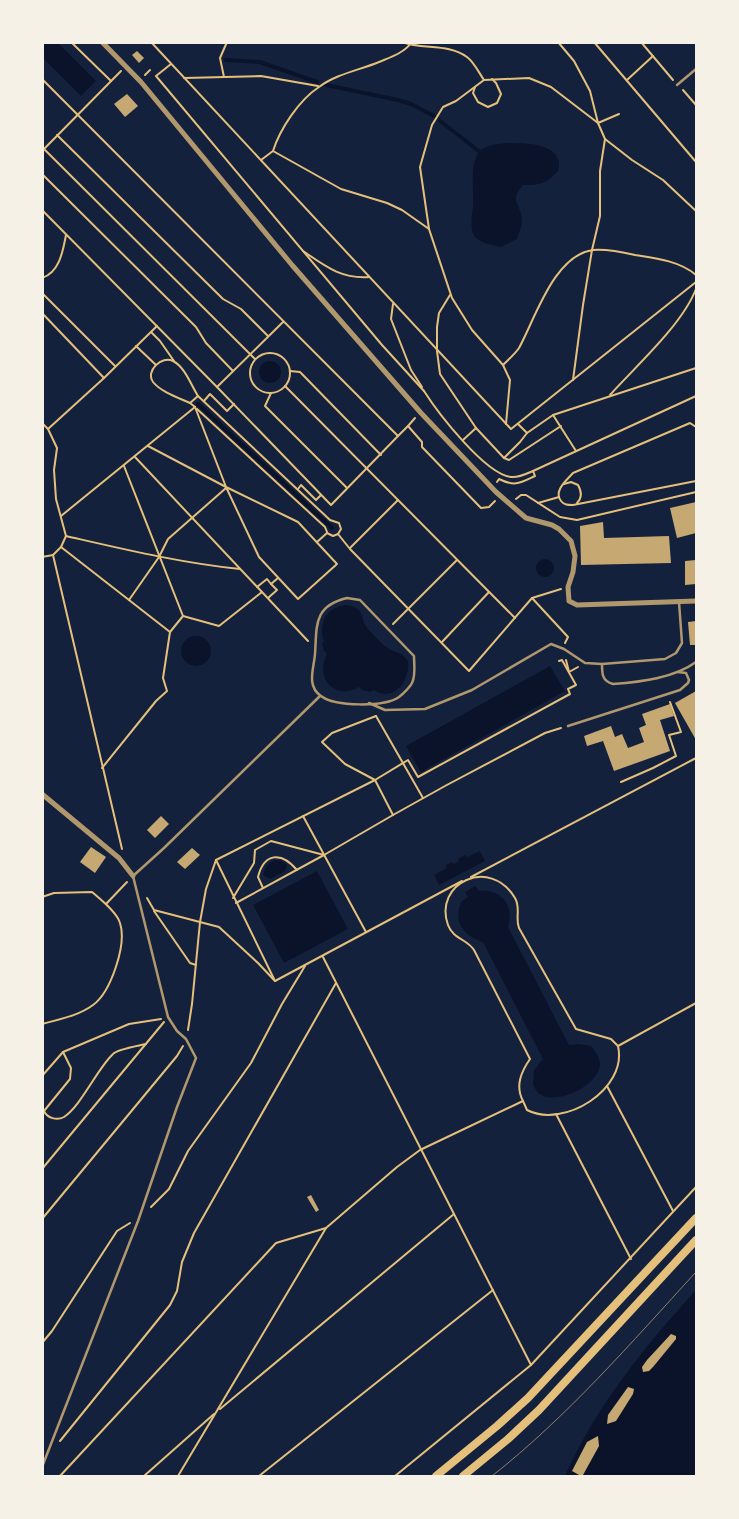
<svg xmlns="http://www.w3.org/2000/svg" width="739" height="1519" viewBox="0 0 739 1519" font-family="'Times New Roman',serif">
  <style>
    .water { fill: #0b132b }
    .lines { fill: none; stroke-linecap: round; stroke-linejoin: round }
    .stream { stroke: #0b132b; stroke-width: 4 }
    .building { fill: #c6a872 }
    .path { stroke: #e5c07b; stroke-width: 2 }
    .service { stroke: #b1986c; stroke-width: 2.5 }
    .minor { stroke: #b1986c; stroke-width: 5 }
    .primary { stroke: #e5c07b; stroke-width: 8 }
    .tram { stroke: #918062; stroke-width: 1 }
  </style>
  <rect width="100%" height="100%" fill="#14213d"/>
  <g class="water">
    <polygon points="42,43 58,43 96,81 81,96 43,58"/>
    <path d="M505,143C519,143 552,142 558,159C560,162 559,167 558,171C546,184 541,185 523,185C509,202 520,202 522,219C523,225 519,232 517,239L501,247C493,245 483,244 476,238C468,229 473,215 473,204C474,190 469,163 480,151C486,145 497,144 505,143Z"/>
    <circle cx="270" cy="372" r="11"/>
    <circle cx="545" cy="568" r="9"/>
    <path d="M346,605C367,608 359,619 368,629C374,635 381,644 388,648C397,654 401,651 408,661C410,675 401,694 385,694C381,694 376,691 373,690L370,692L362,690L359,687C335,701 314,678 327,654L324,651L322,643L324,642C318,624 326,607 346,605Z"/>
    <circle cx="196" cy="651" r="15"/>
    <polygon points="550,666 565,691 421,772 406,746"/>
    <polygon points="480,851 485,861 439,885 434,875 447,868 446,865 452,862 454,864 459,861 458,859 465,855 467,857"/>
    <path d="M274,860L282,861L287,865L285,871L270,879L263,875C265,868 268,863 274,860Z"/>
    <polygon points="317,871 348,929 284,963 253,905"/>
    <path d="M475,886L479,891C501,889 515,905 508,927L569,1045L579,1044L591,1046C595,1051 600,1058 600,1064C599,1085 561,1103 543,1096C538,1094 535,1089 533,1084L534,1070L543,1059L483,942C469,938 455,927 459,909C459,907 461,905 461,902L468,897L465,892Z"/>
    <path d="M696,1290V1476H565C596,1406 645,1346 696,1290Z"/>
  </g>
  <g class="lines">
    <g class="stream">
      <polyline points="226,60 260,62 317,82"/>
      <polyline points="326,85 398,100 411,104 434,116"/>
      <polyline points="440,121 480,152"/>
      <polyline points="198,404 332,528"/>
    </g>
  </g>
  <g class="building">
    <polygon points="137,51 144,58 139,63 132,55"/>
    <polygon points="127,94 138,106 125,117 114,104"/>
    <polygon points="696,502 696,533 677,538 670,508"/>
    <polygon points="603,522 604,538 669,536 671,563 581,565 580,526"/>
    <polygon points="696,560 696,584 685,585 685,561"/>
    <polygon points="696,621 696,645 690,645 688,622"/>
    <polygon points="696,691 696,740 675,703"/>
    <polygon points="670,704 674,716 660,720 670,751 614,771 603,741 587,746 584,736 611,726 615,737 622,734 628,748 644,742 639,728 646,725 642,714"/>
    <polygon points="161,816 169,824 155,838 147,830"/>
    <polygon points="91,847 106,857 95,873 80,862"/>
    <polygon points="192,848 200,855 185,869 177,862"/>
    <polygon points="311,1195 319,1210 316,1212 307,1197"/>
    <polygon points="671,1334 676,1336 676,1339 653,1367 649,1371 643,1372 642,1367 647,1360"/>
    <polygon points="628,1387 634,1389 633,1394 616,1421 607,1424 608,1415"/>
    <polygon points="598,1436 599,1446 583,1475 581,1476 572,1471 587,1442"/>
  </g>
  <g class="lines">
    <g class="path">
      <polyline points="71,42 111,81"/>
      <polyline points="151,42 511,429 696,282"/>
      <path d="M402,42C423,50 448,43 467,57C474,62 479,73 484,80"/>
      <polyline points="558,42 574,61 590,91 598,123 619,114"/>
      <polyline points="594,42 696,162"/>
      <polyline points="641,42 673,80"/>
      <polyline points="171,64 156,76 382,345 424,391"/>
      <polyline points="145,75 150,70"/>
      <polyline points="224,77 220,58 227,42"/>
      <polyline points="184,78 261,76 318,86"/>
      <polyline points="42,79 398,436 331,505 217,387 283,322"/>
      <polyline points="627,80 653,56"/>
      <polyline points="475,87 473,93 478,102 488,107 497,103 501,94 496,83 492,79"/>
      <polyline points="683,90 696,105"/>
      <polyline points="57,135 223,299 241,309 268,336"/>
      <polyline points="44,149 255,359"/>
      <polyline points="42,151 121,71"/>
      <path d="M273,151C280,129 299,100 319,87C336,74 360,70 379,62C391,57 404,53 412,42"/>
      <polyline points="261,160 273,151 341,189 387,203 402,210 429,229"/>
      <polyline points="42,174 196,327 206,343 233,371"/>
      <polyline points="42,210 217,387"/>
      <path d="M303,251C325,266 341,279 369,277"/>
      <path d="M42,278C60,272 63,250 66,235"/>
      <polyline points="42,293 115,366"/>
      <polyline points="450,295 439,313 437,327 437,351 440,374 476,428 504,458 509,460 561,426"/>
      <polyline points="393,304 391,319 411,370 422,387"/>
      <polyline points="42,313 104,378"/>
      <polyline points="151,332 160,341 174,361"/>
      <polyline points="136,346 156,365"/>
      <circle cx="270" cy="373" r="20"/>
      <path d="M503,365C508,360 515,354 519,348C535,319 554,255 593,250C606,249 622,252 635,255C655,258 680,261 696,275"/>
      <polyline points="290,371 300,372 381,455"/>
      <polyline points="573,380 583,305 592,250 600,216 600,171 605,139"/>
      <polyline points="285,386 515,618"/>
      <path d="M424,391C438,413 485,474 511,477C518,478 526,474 533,471L696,396"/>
      <polyline points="271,393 265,406 347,488"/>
      <path d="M610,395C636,366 682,325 696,289"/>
      <polyline points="198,396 330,520 339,523 341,529 338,534"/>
      <polyline points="204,401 210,394 227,411 234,404"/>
      <polyline points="197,409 325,527 327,532"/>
      <polyline points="553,415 576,451"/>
      <polyline points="42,423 48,429 57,448 54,470 56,499 66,536 61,547 53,555 42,557"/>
      <polyline points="506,424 510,380 503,365 472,330 452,298 429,229 420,167 432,125 443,107 456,101 484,80 529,78 551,87 598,123 605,139 632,160 663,180 696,211"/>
      <polyline points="408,426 415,418"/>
      <path d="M696,427L690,423L573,473C567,480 553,491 561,501C564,505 568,505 573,505L696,481"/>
      <polyline points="48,429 104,378 157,326"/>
      <polyline points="527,433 553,415 696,368"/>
      <polyline points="398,436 408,426 422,442 422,447 481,508 489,507 495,501"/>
      <polyline points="463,440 476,428"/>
      <path d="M148,446L226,487L298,522L337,564L298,599L259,557L226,487L195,407L190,403L198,396C191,385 185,367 173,361C162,355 145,371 153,382C161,392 179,398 190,403"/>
      <polyline points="135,457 308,641"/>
      <polyline points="504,458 520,442 527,433 518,424"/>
      <polyline points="124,466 183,616"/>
      <path d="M497,482L499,479C515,487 520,483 535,476L533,471"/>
      <path d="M564,484L571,482L578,485C582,492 582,498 577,503"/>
      <polyline points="298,489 301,485 316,500 321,495"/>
      <polyline points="516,499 521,495 526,495 560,517 577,520 696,492"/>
      <polyline points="538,503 559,497"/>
      <polyline points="61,516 195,407"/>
      <polyline points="327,533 333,536 338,534 350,549 469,671 532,598"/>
      <path d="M66,536C123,549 181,563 240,569"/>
      <polyline points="317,542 327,533"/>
      <polyline points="61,547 170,632 183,616"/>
      <polyline points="350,548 398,500"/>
      <polyline points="53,555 122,849"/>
      <polyline points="257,587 267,579 271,584 278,578"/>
      <polyline points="268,598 277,590 271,584"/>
      <polyline points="532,598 568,637 565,643"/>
      <polyline points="532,598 561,589"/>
      <polyline points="129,600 159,557 168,539 226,488"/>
      <polyline points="183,616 219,626 262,592"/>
      <polyline points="393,624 457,560"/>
      <polyline points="442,642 489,592"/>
      <polyline points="566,660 569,672 578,667"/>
      <polyline points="376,716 332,733 322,742 345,764 375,780 393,815 445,786 545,733 561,728"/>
      <polyline points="376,716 423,798"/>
      <polyline points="102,768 156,701 167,691 163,678 170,632"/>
      <polyline points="621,782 653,768 676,756 669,735 681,732 670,702"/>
      <polyline points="303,816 366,932"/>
      <polyline points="216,860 274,979"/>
      <polyline points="471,877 696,758"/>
      <path d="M263,888L258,877C264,853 281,851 297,870"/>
      <path d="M42,897L54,893L92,892C100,899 117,912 120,923C127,944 111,992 93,1005C78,1016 60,1019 42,1024"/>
      <polyline points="147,898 154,910 219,927 258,963 275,981"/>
      <polyline points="233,898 254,863 255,850 271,841 324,855"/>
      <polyline points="236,903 324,855 393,815"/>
      <polyline points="106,904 127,882"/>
      <polyline points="154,911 190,963 196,965"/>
      <polyline points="323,957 531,1365"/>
      <polyline points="275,981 462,881"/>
      <polyline points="188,1030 192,1004 200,922 206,889 216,860 375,780 408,760 418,777 570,694 568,689 576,685 562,660 559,661"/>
      <path d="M63,1052L71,1068L70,1079L44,1111C47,1118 57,1121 64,1117C81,1106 97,1069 113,1054C118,1049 138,1046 146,1044"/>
      <polyline points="42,1076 63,1052 129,1024 161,1019"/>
      <polyline points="607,1086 673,1211"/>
      <path d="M523,1101C515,1086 521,1072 530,1059L474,950C467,939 453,939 448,925C433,883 490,856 515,898C521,908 515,918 519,928L576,1029L611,1039L618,1046"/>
      <polyline points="556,1114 631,1259"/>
      <polyline points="42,1169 164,1022"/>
      <polyline points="151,1207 169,1189 188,1151 251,1063 282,1004 305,966"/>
      <polyline points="42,1219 177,1056 183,1046"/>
      <polyline points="42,1343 52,1331 117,1231 130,1223"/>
      <polyline points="220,1409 454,1214"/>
      <polyline points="60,1441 170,1305 177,1291 182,1262 194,1233 336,983"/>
      <polyline points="60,1476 276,1243 326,1228"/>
      <polyline points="144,1476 214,1414"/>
      <path d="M178,1476L326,1228L397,1167L420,1150L523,1101L527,1110C564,1129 628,1089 618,1046L696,1003"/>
      <polyline points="259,1476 493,1290"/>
      <polyline points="395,1476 531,1365 696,1187"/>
    </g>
    <g class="service">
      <polyline points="677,85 696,69"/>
      <path d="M347,598L360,600L414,656C414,665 416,675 412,683C410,687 403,694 399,697C385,707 335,707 321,696C306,686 314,668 315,654C317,626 313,606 347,598Z"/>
      <path d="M602,664C602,674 602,681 613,684C641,682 674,678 696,662"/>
      <polyline points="369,703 385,710 425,709 472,690 551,644 564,649 585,663 602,664 665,659 676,653 682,643 679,602"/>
      <polyline points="568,726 680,690 688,683 689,680 686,673 678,672"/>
      <polyline points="42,1467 138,1221 177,1107 196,1058 186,1039 177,1031 168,1017 133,876 164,848 320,696"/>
    </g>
    <g class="minor">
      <polyline points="102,42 141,82 292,265 421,413 496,492 526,518 552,525 559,529 571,541 575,556 573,572 568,587 569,601 577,605 696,601"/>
      <polyline points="42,794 119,858 133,876"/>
    </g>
    <g class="primary">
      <polyline points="436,1476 497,1426 528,1398 696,1218"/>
      <polyline points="463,1476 508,1439 539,1410 696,1240"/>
    </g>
    <path class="tram" d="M492,1476C568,1416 631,1343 696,1272"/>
  </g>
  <rect width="739" height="1519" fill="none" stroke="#f6f1e7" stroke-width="88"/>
</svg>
